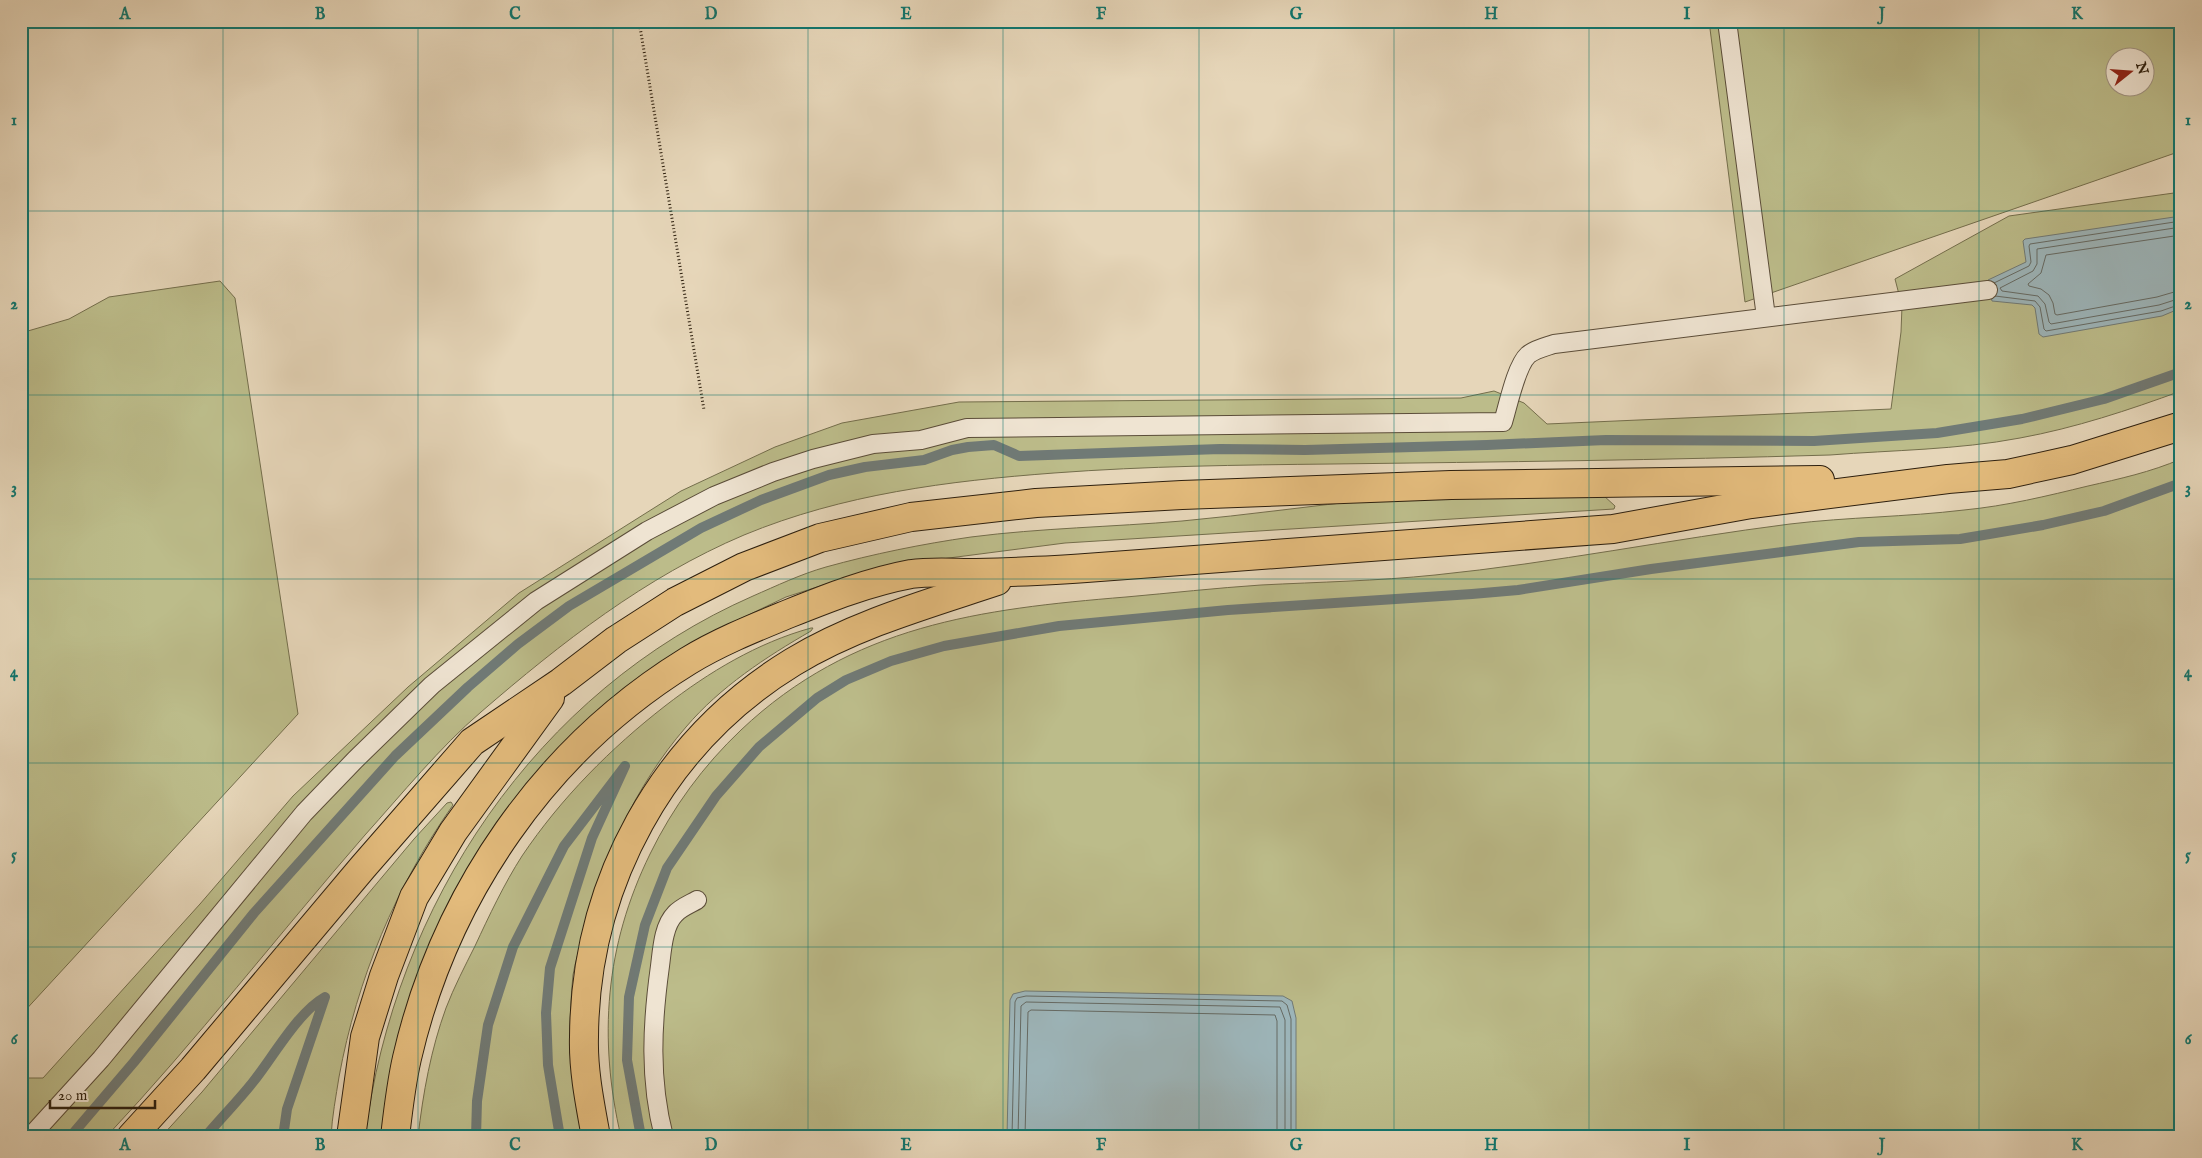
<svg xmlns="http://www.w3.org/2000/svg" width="2202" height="1158" viewBox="0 0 2202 1158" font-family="'IM FELL English',serif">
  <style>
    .green { fill: #bcbc8a; stroke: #746e4c; fill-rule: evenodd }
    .water { fill: #9db6bb; stroke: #707a76 }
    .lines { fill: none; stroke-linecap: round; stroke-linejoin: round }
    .shore { stroke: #656a64; stroke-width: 1 }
    .stream { stroke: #707a76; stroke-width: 10 }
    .service-casing { stroke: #5b4d39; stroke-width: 20 }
    .motorway-casing { stroke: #2d1f0e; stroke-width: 30 }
    .path { stroke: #2d1f0e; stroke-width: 3; stroke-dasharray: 1 2.5; stroke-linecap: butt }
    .service { stroke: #efe4d2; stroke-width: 18 }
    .motorway { stroke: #e3bb7c; stroke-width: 28 }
    .grid { fill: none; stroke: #0f766e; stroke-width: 1; stroke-opacity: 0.55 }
    .neatline { fill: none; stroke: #0f766e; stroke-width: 2 }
    .grid-label { font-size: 16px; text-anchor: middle; font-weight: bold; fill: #0f766e }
  </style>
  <rect width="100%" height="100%" fill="#e6d6b9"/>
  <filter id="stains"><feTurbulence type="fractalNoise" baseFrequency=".004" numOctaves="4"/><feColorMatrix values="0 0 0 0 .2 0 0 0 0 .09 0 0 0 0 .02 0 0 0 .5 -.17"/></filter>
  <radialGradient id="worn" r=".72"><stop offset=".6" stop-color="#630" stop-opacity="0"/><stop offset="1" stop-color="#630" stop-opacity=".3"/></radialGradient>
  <g class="green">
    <path d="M1709,21H2181V151L1745,302ZM2114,58H2144V88H2114Z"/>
    <path d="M2181,192V391C2129,410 2075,428 2020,438C1957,450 1893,450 1830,455C1664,460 1498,462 1332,464C1239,465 1147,466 1054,473C948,481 843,494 744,535C645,577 561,643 481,712C440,747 401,795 365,835C278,935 197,1040 106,1137H21V1078H43L200,904L293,796L408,687L519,593L681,491L775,447L842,423L959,402L1461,398L1494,391L1524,403L1547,424L1891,409L1901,332L1902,306L1895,279L2009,216Z"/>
    <polygon points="220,281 235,298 298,714 21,1015 21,333 69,319 109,297"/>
    <path d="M2181,459V1137H621C598,1038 605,946 650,854C673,807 703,766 741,730C852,625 980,609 1126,597C1171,593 1216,588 1261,585C1319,582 1377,581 1435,575C1554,563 1672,539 1790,524C1848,517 1906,517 1964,510C2006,506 2047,496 2088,486C2119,479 2151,472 2181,459Z"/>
    <path d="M1603,495L1615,506L1614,509L1065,543L949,558L867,571L786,597L719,629L515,801L383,1137H365C394,905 536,691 753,596C776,586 801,574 826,567C873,554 922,544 971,537C1041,528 1112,527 1182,521C1247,515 1311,506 1376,499C1402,497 1428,498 1454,498C1504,497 1553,496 1603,495Z"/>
    <path d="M811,628H813L811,631C766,657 720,687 686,727C635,786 602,860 583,935C580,948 575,962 573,975C571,995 570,1016 570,1036C569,1070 577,1103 582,1137H418C423,1093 431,1049 446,1008C454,987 465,966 475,946C489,916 504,884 522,856C561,798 611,748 665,706C709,672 757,643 811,628Z"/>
    <path d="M451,802L453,805C396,886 357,979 339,1077C336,1096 332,1117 331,1137H161L202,1092L414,839L447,803Z"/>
  </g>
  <g class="water">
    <polygon points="2181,216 2181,308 2162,316 2043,337 2039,334 2035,308 2032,305 1992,301 1987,282 1988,280 2026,262 2023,241 2025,239"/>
    <polygon points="1025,991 1283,996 1292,1001 1296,1018 1296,1137 1007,1137 1010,1000 1013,994"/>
  </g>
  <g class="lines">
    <g class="shore">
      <polyline points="2181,227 2037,249 2037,264 2033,271 2000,288 2002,291 2038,296 2045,304 2049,322 2051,324 2159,305 2181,298"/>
      <polyline points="2181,235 2046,255 2041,273 2028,284 2029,286 2041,289 2049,295 2053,303 2055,314 2057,315 2157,297 2181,290"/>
      <polyline points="1994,283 2029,266 2031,262 2029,246 2030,244 2181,221"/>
      <polyline points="1995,296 2035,301 2040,307 2044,329 2046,331 2161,311 2181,304"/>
      <polyline points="1012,1137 1015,1002 1017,998 1026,996 1282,1001 1287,1005 1291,1019 1291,1137"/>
      <polyline points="1018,1137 1021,1006 1026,1002 1280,1007 1285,1020 1285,1137"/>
      <polyline points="1025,1137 1028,1012 1031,1010 1275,1015 1277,1021 1277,1137"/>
    </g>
    <g class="stream">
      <polyline points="70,1137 134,1062 254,913 395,756 468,687 518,644 569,606 701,528 761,500 829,475 865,467 924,460 952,450 968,447 994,445 1019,456 1220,449 1305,450 1487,445 1606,440 1814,441 1937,433 2022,419 2104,399 2181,372"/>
      <path d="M205,1137C221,1118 238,1101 253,1082C273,1057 298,1012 325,997L287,1109L283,1137"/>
      <polyline points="476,1137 477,1101 488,1025 513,947 564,846 625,766 592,838 550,968 546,1013 548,1065 560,1137"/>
      <polyline points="641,1137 627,1060 629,997 645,925 667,868 716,796 759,747 817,698 846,680 891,661 944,646 1059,626 1228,610 1472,594 1518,590 1651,569 1859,542 1960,539 2043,525 2104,511 2181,483"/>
    </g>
    <defs>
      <g id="service">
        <polyline points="1727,21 1766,317"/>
        <path d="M30,1137L101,1059L304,813L355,760L432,685L536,601L647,531L714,496L773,472L813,459L873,444L921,440L967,428L1503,422C1508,406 1516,366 1528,355C1535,349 1545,347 1554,344L1988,290"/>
        <path d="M664,1137C649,1079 652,1024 660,966C662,951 663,926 675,914C680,908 690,904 697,900"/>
      </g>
      <g id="motorway">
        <polyline points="131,1137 193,1069 363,867 472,742 561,682 616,640 675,602 744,567 820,538 911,517 1036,503 1182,495 1451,485 1820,480"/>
        <polyline points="351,1137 365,1037 384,976 414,897 453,832 550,698"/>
        <path d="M395,1137C398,1111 401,1084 407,1058C445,894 545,749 688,661C719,642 754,628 788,614C828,598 868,582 911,574C932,571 955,573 976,573C1013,572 1049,571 1086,568L1613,529L1751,504L1948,479L2008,474L2072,460L2181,426"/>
        <path d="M596,1137C590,1104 583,1070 584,1037C585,884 662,742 793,662C856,624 928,604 997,581"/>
      </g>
    </defs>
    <use href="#service" class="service-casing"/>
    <use href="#motorway" class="motorway-casing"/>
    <polyline class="path" points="639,21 704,410"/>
    <use href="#service" class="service"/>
    <use href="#motorway" class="motorway"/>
  </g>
  <path class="grid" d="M223,21V1137M418,21V1137M613,21V1137M808,21V1137M1003,21V1137M1199,21V1137M1394,21V1137M1589,21V1137M1784,21V1137M1979,21V1137M21,211H2181M21,395H2181M21,579H2181M21,763H2181M21,947H2181"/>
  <rect width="2202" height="1158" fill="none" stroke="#e6d6b9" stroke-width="55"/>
  <g transform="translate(2130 72) rotate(73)"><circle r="24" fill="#efe4d2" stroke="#a19584"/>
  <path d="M0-4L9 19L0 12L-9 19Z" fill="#8f2418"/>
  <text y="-8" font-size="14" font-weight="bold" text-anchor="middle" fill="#2d1f0e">N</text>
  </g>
  <path d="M50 1100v8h105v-8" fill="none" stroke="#2d1f0e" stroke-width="2.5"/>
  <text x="58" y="1100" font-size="15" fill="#2d1f0e" stroke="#efe4d2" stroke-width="4" paint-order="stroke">20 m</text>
  <rect x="28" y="28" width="2146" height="1102" class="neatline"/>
  <g class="grid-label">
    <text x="125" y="19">A</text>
    <text x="320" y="19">B</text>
    <text x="515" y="19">C</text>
    <text x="711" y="19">D</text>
    <text x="906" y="19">E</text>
    <text x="1101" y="19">F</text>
    <text x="1296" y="19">G</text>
    <text x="1491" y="19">H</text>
    <text x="1687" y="19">I</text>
    <text x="1882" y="19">J</text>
    <text x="2077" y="19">K</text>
    <text x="14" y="125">1</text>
    <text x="2188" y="125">1</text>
    <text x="14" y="309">2</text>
    <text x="2188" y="309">2</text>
    <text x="14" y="493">3</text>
    <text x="2188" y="493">3</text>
    <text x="14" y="677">4</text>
    <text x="2188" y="677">4</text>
    <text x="14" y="860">5</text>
    <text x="2188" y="860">5</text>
    <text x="14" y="1044">6</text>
    <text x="2188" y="1044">6</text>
    <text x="125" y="1150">A</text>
    <text x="320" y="1150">B</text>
    <text x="515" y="1150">C</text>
    <text x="711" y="1150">D</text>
    <text x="906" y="1150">E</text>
    <text x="1101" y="1150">F</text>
    <text x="1296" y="1150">G</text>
    <text x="1491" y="1150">H</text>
    <text x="1687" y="1150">I</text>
    <text x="1882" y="1150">J</text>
    <text x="2077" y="1150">K</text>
  </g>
  <rect width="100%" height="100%" filter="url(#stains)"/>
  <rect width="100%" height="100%" fill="url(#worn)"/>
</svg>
